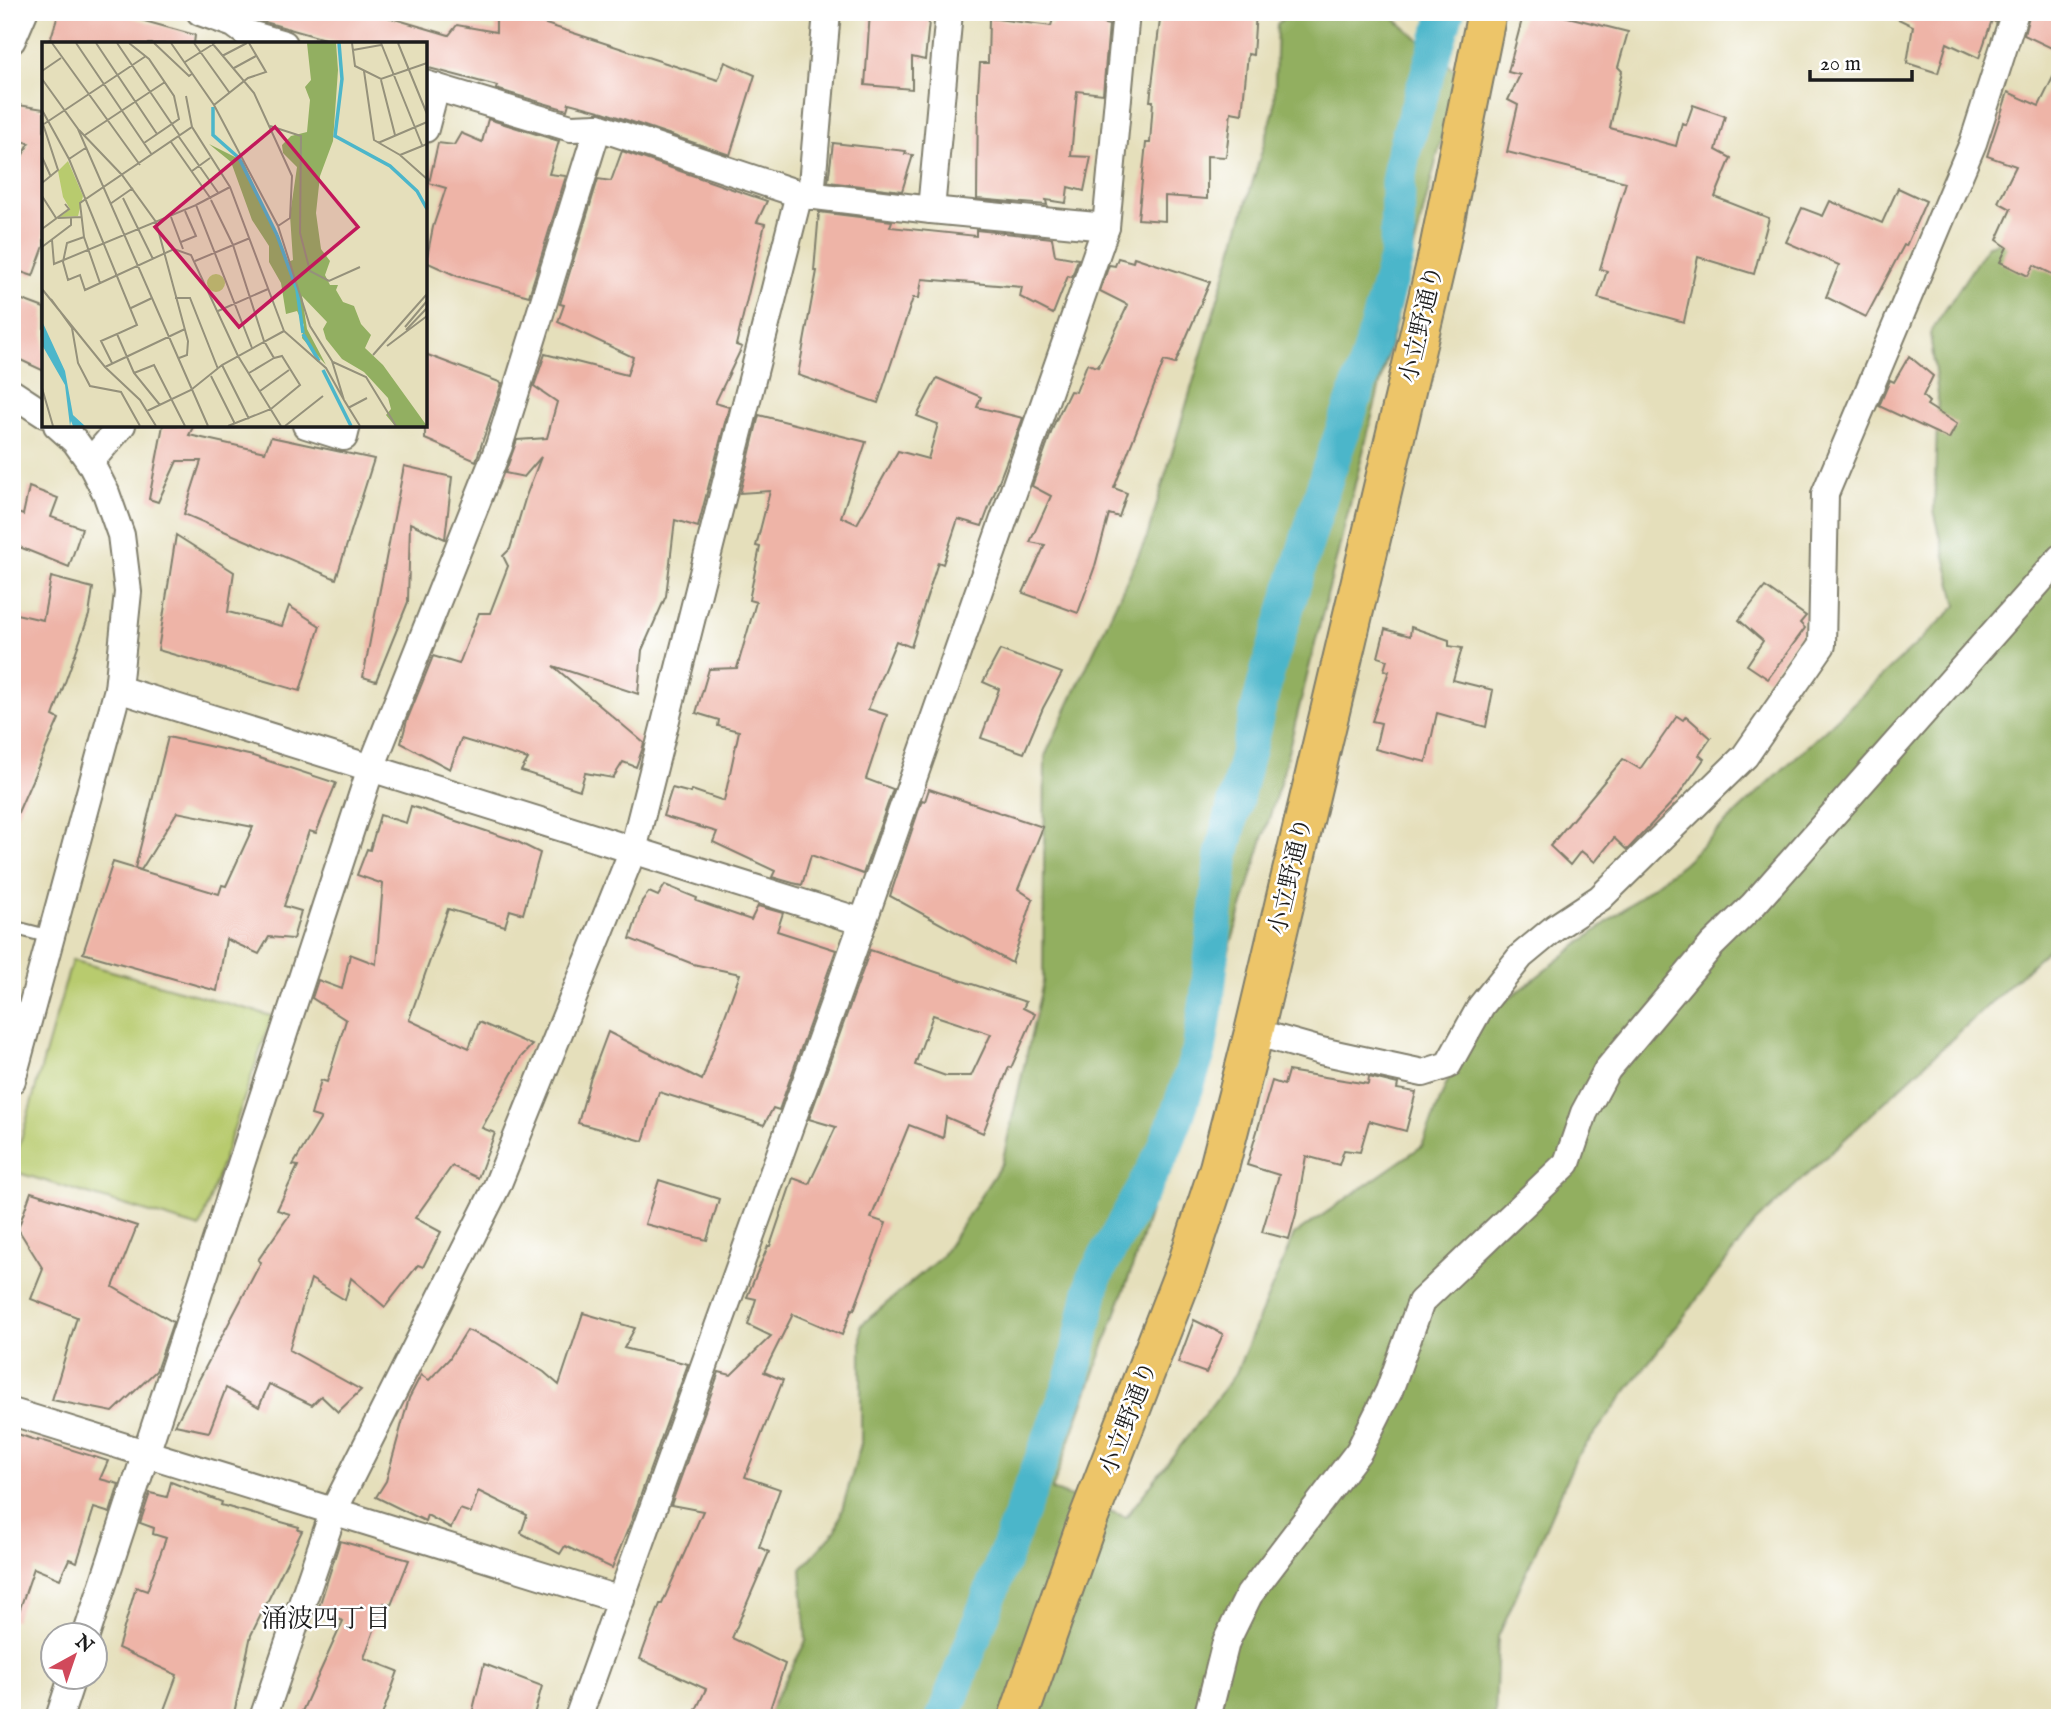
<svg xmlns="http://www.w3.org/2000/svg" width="2072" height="1730" viewBox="0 0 2072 1730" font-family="'IM FELL English','Noto Serif JP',serif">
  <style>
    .green { fill: #b8cb6e; stroke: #6a7445; stroke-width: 2 }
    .forest { fill: #92af61; stroke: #57663e; stroke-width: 2 }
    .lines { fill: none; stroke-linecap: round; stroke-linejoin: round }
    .canal { stroke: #4cb6ca; stroke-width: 35 }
    .building { fill: #eeb4a7; fill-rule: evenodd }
    .lane-casing { stroke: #807e6c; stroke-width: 16 }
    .street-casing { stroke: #807e6c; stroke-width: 30 }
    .primary-casing { stroke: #807e6c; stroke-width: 42 }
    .lane { stroke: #fff; stroke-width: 12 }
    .street { stroke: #fff; stroke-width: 26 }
    .primary { stroke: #edc569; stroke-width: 38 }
    .labels { text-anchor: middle; stroke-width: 5; stroke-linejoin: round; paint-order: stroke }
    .street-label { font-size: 24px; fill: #1c1c1c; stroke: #fff }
    .neighbourhood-label { font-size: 26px; fill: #1c1c1c; stroke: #fff }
    .inset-river { fill: none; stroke: #4cb6ca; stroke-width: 3.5 }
    .inset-road { fill: none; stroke: #95917b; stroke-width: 2 }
    .view { fill: #c2185b; fill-opacity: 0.15; stroke: #c2185b; stroke-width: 3.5 }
    .inset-edge { fill: none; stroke: #1c1c1c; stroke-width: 3.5 }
  </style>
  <rect width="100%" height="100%" fill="#fff"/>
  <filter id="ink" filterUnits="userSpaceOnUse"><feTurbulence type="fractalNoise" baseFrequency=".0143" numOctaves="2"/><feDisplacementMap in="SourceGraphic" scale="14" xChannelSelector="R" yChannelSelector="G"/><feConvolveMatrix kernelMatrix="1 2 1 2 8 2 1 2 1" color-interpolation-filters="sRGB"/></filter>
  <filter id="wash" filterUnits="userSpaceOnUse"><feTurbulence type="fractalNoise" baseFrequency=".00686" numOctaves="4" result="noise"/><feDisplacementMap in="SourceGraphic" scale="28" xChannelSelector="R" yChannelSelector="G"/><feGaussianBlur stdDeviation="1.57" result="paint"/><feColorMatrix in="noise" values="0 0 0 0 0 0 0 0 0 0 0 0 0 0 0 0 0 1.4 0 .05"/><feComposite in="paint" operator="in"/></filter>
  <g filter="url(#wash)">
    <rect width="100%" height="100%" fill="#e5dfbb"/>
    <polygon class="green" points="72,960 272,1016 200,1228 12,1171"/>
    <polygon class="forest" points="1291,12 1387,12 1458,73 1282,776 1136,1257 1052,1490 1126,1517 1236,1373 1294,1235 1422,1146 1467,1031 1683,863 1957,606 1934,510 1938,395 1930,333 1988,245 2060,226 2060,938 1755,1223 1576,1458 1498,1637 1495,1718 765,1718 806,1641 801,1569 836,1530 861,1444 861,1325 941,1257 1002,1163 1043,982 1045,756 1147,537 1274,110 1277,24"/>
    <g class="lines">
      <g class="canal">
        <polyline points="1174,1124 1199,1051 1207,1000 1222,855 1269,666 1328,472 1363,374 1397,255 1398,182 1403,153 1447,12"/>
        <polyline points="943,1718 1072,1380 1094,1278 1163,1152 1172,1129"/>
      </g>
    </g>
    <g id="blocks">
      <g class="building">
        <polygon points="59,12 112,12 195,35 194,44 49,44"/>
        <polygon points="259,12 371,12 449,35 457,25 496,32 496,12 509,12 718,80 725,62 755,75 730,155 603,112 569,103 567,110 496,89 497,86 425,67 425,44 342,44 258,20"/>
        <polygon points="870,12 930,12 925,60 912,57 912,89 865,85"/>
        <polygon points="1055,12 1103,12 1101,23 1109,25 1103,94 1077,91 1071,156 1091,157 1084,191 1068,187 1066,203 1046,200 1047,205 977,199 978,90 980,63 988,63 989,18 1051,26"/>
        <polygon points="1161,12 1256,12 1253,55 1248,54 1242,114 1231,112 1226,157 1207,156 1207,199 1165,196 1165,221 1138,219 1146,143 1150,143 1153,101 1150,101"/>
        <polygon points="1524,12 1548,12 1628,32 1618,67 1622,71 1610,128 1676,146 1682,123 1686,125 1693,105 1725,116 1716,150 1731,158 1715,197 1769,218 1754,274 1698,257 1684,322 1598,298 1607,271 1600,269 1626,182 1507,152 1518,105 1508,100 1520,75 1508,72"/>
        <polygon points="1884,12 1998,12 1995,22 1992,20 1979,58 1947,43 1938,73 1907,63 1913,26"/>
        <polygon points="2030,12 2049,12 2060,17 2060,52 2024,35"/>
        <polygon points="2060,63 2060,278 2034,265 2028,276 2000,262 2007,247 1997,240 2011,209 1998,202 2016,166 1987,156 2008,92 2039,106"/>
        <polygon points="12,104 44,109 44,246 33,276 12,269 12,176 29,143 12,138"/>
        <polygon points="488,119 559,141 549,174 566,176 529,296 457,276 426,262 433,227 446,188 429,183 438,143 454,145 461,133 482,142"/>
        <polygon points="833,143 906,151 905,154 913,155 902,191 828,182"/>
        <polygon points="622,151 767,201 757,222 765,224 736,345 742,347 715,403 729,407 698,527 675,520 666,596 642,650 638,694 553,666 644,743 642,750 636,767 623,762 613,778 585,773 580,790 521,771 528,759 461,739 450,769 401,743 407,720 433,656 459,664 479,613 490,613 508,566 503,556 510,549 526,496 541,457 524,477 505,473 517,440 547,438 557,402 534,386 545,354 627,375 633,357 558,322 564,305 560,304 598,179 611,181"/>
        <polygon points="1898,188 1926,201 1906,246 1904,245 1866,317 1826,297 1839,265 1786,242 1802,208 1823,216 1830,201 1882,223"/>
        <polygon points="819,212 892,221 890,227 976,236 976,230 1052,238 1055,255 1078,259 1072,277 1068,276 1053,314 1020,297 1022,287 922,279 919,298 913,298 878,403 798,375 817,271 814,271"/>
        <polygon points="1134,257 1210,282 1175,364 1164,361 1114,488 1127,493 1119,517 1109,514 1095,566 1078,613 1023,593 1045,545 1030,542 1051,496 1032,486 1055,422 1070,391 1076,392 1087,364 1098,367 1128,305 1100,291 1109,265 1115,266 1118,258 1133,262"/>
        <polygon points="12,296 44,308 44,371 12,356"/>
        <polygon points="425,354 502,383 476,461 425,439"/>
        <polygon points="1909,356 1933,376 1923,396 1929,402 1927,405 1957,424 1949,439 1879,406 1890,380 1894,382"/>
        <polygon points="937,378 981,397 977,407 1023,418 982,526 958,519 943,564 938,562 911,647 896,641 868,709 887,715 866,779 893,789 863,874 811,855 802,885 793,883 772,877 775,871 713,842 717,832 663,816 672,788 691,793 692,790 724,801 739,731 718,726 719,720 696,713 709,669 737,668 756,602 749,600 760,547 756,546 770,491 740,493 759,415 866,442 841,517 857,524 898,451 928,459 938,424 917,416"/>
        <polygon points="163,425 194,425 189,435 265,452 271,437 374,459 336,579 184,514 201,461 177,461 158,502 149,499"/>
        <polygon points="404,466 452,477 445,539 410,523 408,602 376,681 363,677"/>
        <polygon points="29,487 58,498 51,517 82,528 69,567 12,544 12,511 23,515"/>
        <polygon points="176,535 234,572 228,612 282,626 289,606 320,626 300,691 158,650"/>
        <polygon points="51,577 93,588 89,615 53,716 59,719 12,826 12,613 43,620"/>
        <polygon points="1765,587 1806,616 1800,623 1805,628 1768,679 1747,665 1763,641 1739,620"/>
        <polygon points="1411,627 1449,640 1449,646 1462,648 1453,680 1493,690 1486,727 1437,713 1426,762 1375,749 1381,723 1372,721 1389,671 1384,670 1387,660 1378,657 1385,629 1410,636"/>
        <polygon points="1000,650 1062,673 1043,708 1024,753 981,738 999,689 983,682"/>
        <polygon points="1677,716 1683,720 1686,716 1711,738 1699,755 1704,759 1678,796 1627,850 1614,838 1595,862 1581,851 1570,865 1550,846 1623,759 1640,769"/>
        <polygon points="168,737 253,756 336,783 316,833 309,831 284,906 301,911 293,939 269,937 259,954 226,939 217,991 83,953 113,862 219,894 222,885 226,886 253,827 177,812 141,870 135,868"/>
        <polygon points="929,789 1043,827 1018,889 1033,899 1012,963 890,896 922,800 925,801"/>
        <polygon points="411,806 516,841 540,853 523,914 510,910 505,926 448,909 409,1020 469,1048 479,1022 532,1045 521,1057 482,1128 495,1133 478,1178 452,1166 415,1218 441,1232 423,1267 418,1265 385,1307 351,1278 345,1300 311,1279 289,1350 361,1390 338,1412 321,1396 312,1405 269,1384 259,1407 226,1388 209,1432 175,1425 261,1262 258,1260 290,1214 277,1210 298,1166 293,1165 321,1118 311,1115 321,1080 327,1082 346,1020 312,998 318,980 342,989 350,954 376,964 383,884 357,875 367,849 370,850 380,815 406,823"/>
        <polygon points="665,885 697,898 696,901 751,920 758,906 783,913 777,931 836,950 779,1110 773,1108 764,1125 659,1092 643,1141 578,1123 590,1080 608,1032 702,1080 740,974 693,964 630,939 642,901 649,892 658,896"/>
        <path d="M870,950L1026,1002L1023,1008L1035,1014L1011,1068L1009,1067L983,1133L946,1117L943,1138L909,1125L871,1218L886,1223L854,1310L852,1309L842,1335L793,1314L764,1372L783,1380L745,1477L780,1489L759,1547L769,1552L732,1638L785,1664L767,1718H692L706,1689L640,1659L660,1604H662L703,1511L671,1505L719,1372L731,1375L771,1336L748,1325L756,1299L747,1297L768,1246H770L793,1178L809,1184L836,1127L809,1119ZM933,1015L991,1034L971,1076H946L915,1065Z"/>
        <polygon points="1288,1071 1368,1084 1369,1077 1398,1084 1397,1089 1416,1092 1406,1131 1369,1121 1360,1152 1344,1150 1339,1165 1306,1156 1296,1214 1289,1239 1262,1232 1279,1175 1247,1165 1272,1081 1284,1085"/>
        <polygon points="659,1180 719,1199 707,1240 645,1224"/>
        <polygon points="31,1192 137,1226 113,1287 173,1322 156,1371 113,1412 52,1400 77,1317 31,1299 43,1269 18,1229"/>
        <polygon points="583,1313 635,1328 624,1348 688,1364 631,1522 612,1568 565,1546 560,1554 521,1533 527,1515 478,1491 471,1513 460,1509 451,1528 427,1515 425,1521 376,1497 386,1481 409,1398 421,1375 429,1380 449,1359 467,1330 495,1342 544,1372 559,1385"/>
        <polygon points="1194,1320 1223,1334 1206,1373 1178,1363"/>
        <polygon points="12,1432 38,1441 38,1439 108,1461 100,1479 119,1484 110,1513 94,1508 77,1562 69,1559 60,1579 34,1568 16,1620 12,1620"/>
        <polygon points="171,1482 222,1502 221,1505 299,1527 298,1530 302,1531 251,1635 233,1718 161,1718 177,1675 118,1648 136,1587 147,1591 166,1538 153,1534 154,1528 140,1523 150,1493 167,1497"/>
        <polygon points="340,1541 409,1560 391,1605 384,1603 364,1658 398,1671 381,1718 299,1718 343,1621 318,1610"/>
        <polygon points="484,1664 542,1686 533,1718 471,1718"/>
      </g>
    </g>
  </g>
  <g filter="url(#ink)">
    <use href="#blocks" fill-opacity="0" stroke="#807e6c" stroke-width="2"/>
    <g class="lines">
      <defs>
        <polyline id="lane" points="12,927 51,937"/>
        <g id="street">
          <polyline points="200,12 234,24 246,33 284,44"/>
          <polyline points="12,40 24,12"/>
          <polyline points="598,127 799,194 931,210 1106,227"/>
          <polyline points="425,129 436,87"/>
          <polyline points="811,196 827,12"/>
          <polyline points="931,210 949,12"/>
          <polyline points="12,393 44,414"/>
          <polyline points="306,425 344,437 347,425"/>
          <polyline points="90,462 122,425"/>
          <polyline points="118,689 863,922"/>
          <polyline points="1254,1032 1321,1051 1423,1073 1448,1065 1481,1006 1521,956 1556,927 1600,898 1745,756 1822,645 1825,494 1973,143 2015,12"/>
          <polyline points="12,1080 118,689 128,592 121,535 106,493 90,462 75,441 57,425"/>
          <polyline points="12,1412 621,1600"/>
          <polyline points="86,1636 371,768 499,446 598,127 571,128 425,84"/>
          <polyline points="59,1718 72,1678"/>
          <polyline points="263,1718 334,1510 497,1186 633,850 799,194"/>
          <polyline points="578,1718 863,922 1106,227 1126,12"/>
          <polyline points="1207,1718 1226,1642 1249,1595 1359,1451 1389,1391 1421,1302 1567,1163 1584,1113 1607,1070 1712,945 1753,905 2060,558"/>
        </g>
        <polyline id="primary" points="1018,1718 1086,1525 1187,1265 1219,1168 1254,1032 1436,264 1487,12"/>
      </defs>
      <use href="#lane" class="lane-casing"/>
      <use href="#street" class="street-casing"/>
      <use href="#primary" class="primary-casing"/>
      <use href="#lane" class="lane"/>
      <use href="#street" class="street"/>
      <use href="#primary" class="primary"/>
    </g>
  </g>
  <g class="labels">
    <g class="street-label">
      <text transform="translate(1421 324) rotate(-77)" y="8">小立野通り</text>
      <text transform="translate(1290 876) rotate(-77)" y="8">小立野通り</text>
      <text transform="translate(1128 1418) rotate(-69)" y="8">小立野通り</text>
    </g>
    <g class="neighbourhood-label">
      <text x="326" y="1627">涌波四丁目</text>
    </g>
  </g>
  <g transform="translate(42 42)">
    <rect width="385" height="385" fill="#e5dfbb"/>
    <path d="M26,119L41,154L36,174L18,175L28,167L21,155L16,129ZM165 241a9 9 0 1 1 18 0a9 9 0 1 1-18 0Z" fill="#b8cb6e"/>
    <path d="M265,1H294L296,28L291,99L278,134L274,171L279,207L288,219L283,233L288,243H296L294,248L301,260L312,264L319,282L329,293L323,306L341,323L385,384H353L344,373L349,367L346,356L322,330L300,317L284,297L281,287L285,280L260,254L265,287L284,323L260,296L262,283L255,269L244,272L239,241L227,220V204L210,178L189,120L167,102L201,119L246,220L251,218L248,173L255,125L241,111L240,103L249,94L265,90L268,58L263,45L269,38Z" fill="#92af61"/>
    <path d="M0,279L23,329L31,373L43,384H31L29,379L28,384L23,343L0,303Z" fill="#4cb6ca"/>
    <path class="inset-river" d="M297,1L300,37L293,94L348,124L375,149L385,167M171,65V93L197,116L235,193M235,193L255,248L261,291M261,292L277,319M281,328L309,384"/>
    <path class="inset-road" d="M10,1L98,123M34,1L110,113M54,1L115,92M75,1L138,94M87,1L107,17L132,54L137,77L102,101M112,1L147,34L151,31M129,1L172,63L236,184L268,284L290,319L302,358L318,384M152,1L187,50M170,1L212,51L250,134L248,176L236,184M310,1L313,24L339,37L385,21M339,1L380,103M356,1L385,72M311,8L339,3M180,14L205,1M143,20L173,1M192,26L214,14M0,29L19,16M322,29L332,98L358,113L385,137M0,37L36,87L166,384M339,38L353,93M144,54L150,85M172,63L206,36L224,30L207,1M0,68L27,117L95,283L75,292L92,331L118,363M0,79L16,128L0,141M2,82L104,14M228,84L259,94L258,191L268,229L287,239L318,225M37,88L80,133L114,180L146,299L145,313L137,316M43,93L123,40M137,95L177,152M129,100L169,157M336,101L385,80M358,113L385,102M0,115L9,135M27,117L45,105M150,129L168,116M0,154L14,176M81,156L111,217M169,158L191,203L222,299L232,316L240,314L258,343L229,367L186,384M68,162L91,146M154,163L188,145M129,175L141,207M16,176L39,175M0,187L27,167L23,162M42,195L25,201L21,220L26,238L38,233L43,248L132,207L149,213L196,314L239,384M10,198L12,222L154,163L210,306M139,200L154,194L143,169M0,205L29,183V176M153,219L208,196M58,241L42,195L38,161L150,85L188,145L242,289L284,326L302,358M0,247L63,325L98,358L114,384M133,256H148L176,327M9,257L30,286L36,321L48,344L79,350L98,384M89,266L110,256M176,269L226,247M363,285L385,259M364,288L385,266M345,304L385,274M331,313L385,252M291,320L324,335L354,384M70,321L59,299L75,292M180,323L207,377M63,325L143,287M92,331L112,323L143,384M207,331L232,316M169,334L193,382M0,346L11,384M218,349L247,328M306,366L325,356M105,369L149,348L180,323L242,289M243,384L281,354"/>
    <path class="view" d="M233,85L316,185L197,285L113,185Z"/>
    <rect width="385" height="385" class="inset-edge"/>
  </g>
  <rect width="2072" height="1730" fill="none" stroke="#fff" stroke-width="42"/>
  <g transform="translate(74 1656) rotate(40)"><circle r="33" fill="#ffffff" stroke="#a4a4a4" stroke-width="2"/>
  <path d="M0-5L12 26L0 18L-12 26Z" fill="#d1495b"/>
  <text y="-10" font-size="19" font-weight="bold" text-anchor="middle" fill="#1c1c1c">N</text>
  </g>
  <path d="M1810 70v10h102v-10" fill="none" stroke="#1c1c1c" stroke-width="3.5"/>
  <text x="1820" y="70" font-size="21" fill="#1c1c1c" stroke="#ffffff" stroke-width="5" paint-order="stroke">20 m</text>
</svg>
